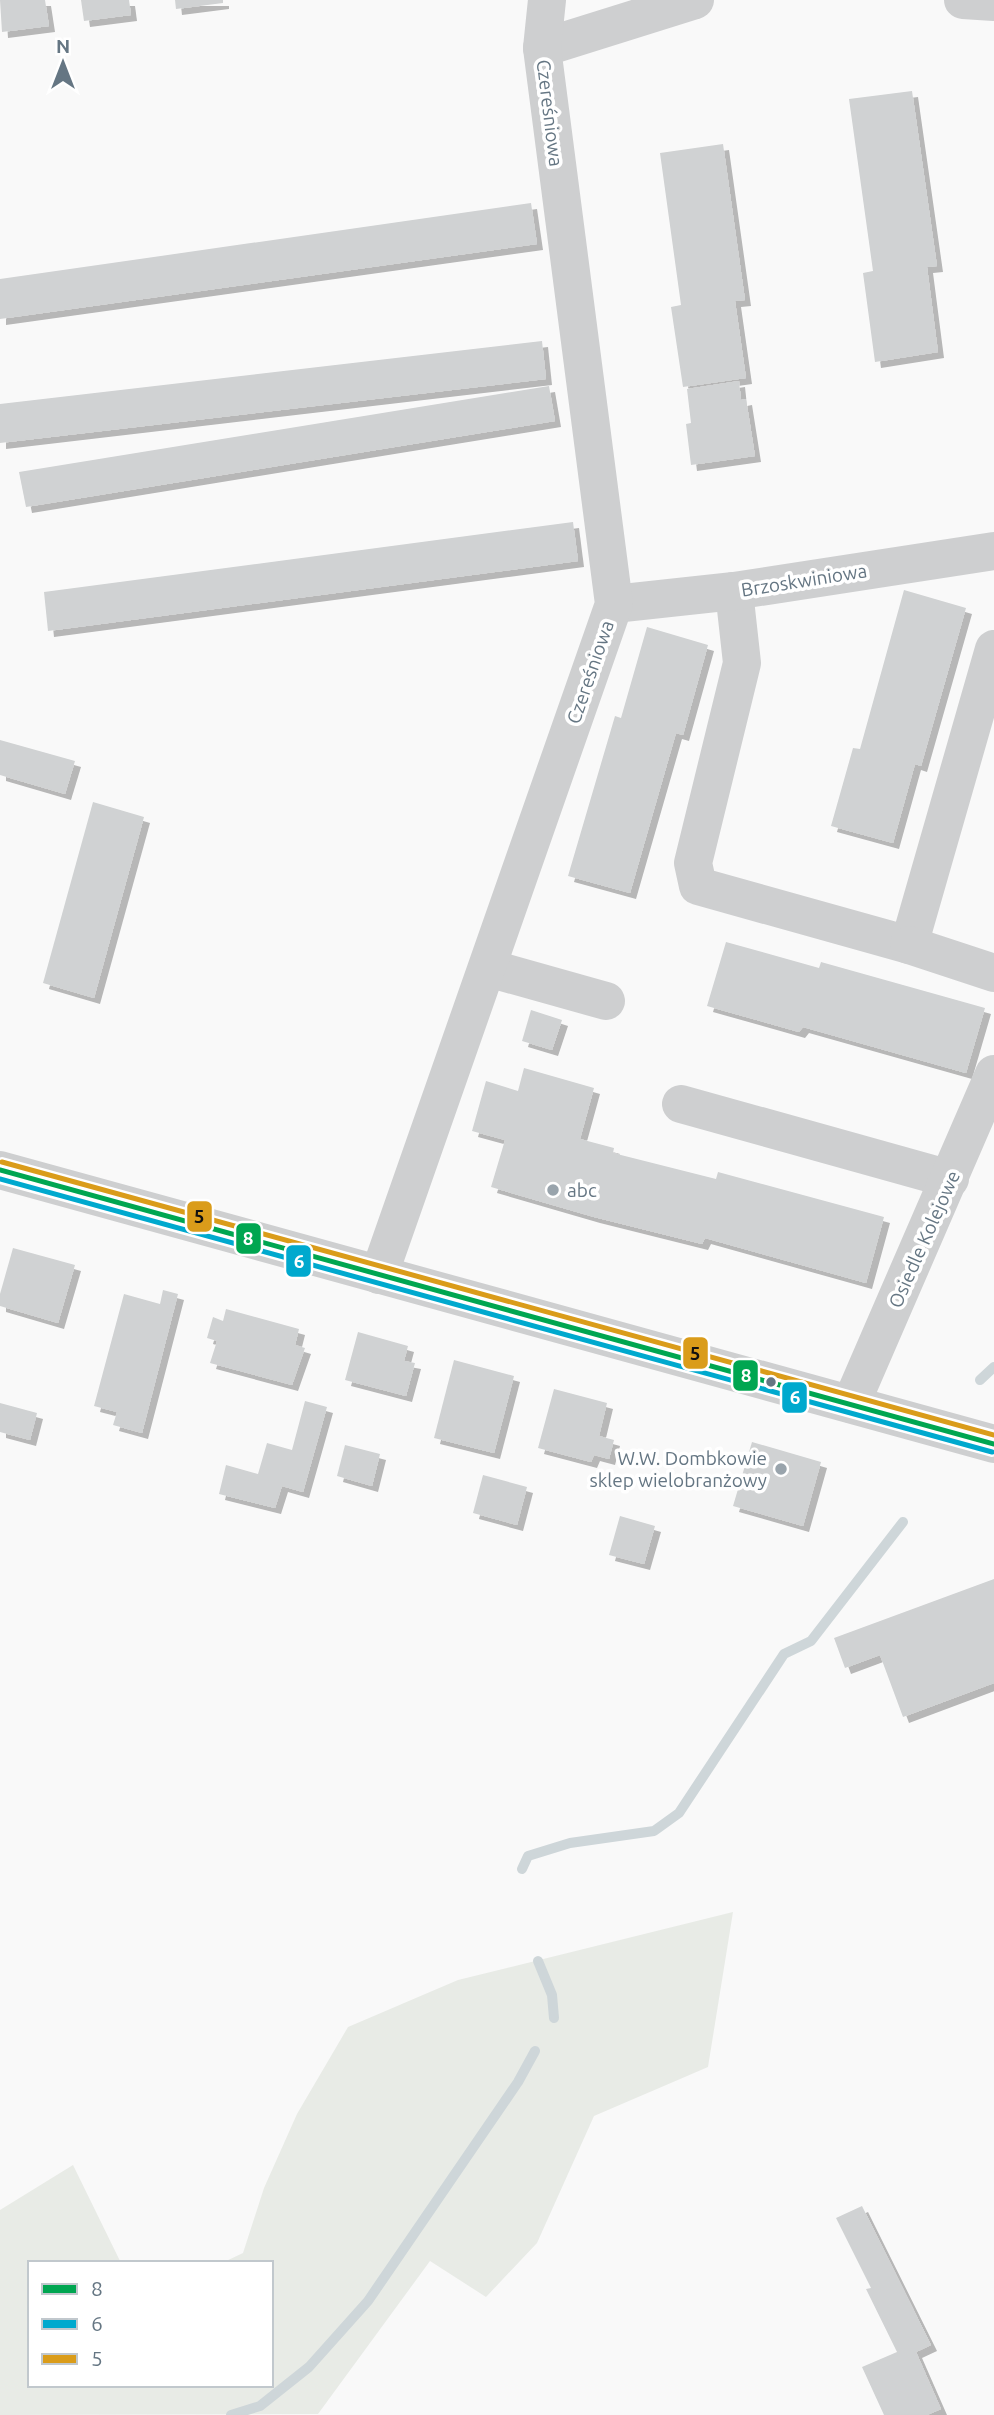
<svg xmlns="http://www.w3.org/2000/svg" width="994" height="2415" viewBox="0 0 994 2415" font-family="Ubuntu,sans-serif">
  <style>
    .green { fill: #e8ebe6 }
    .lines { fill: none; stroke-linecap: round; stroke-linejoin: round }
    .stream { stroke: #ced6d9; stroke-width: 10 }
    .building { fill: #d0d2d3; filter: url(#shadow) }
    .minor { stroke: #cecfd0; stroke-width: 38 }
    .bus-1-casing { stroke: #fff; stroke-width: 10 }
    .bus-2-casing { stroke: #fff; stroke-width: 10 }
    .bus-3-casing { stroke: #fff; stroke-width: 10 }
    .bus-1 { stroke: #00a651; stroke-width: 5 }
    .bus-2 { stroke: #00a9ce; stroke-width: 5 }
    .bus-3 { stroke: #da9c1a; stroke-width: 5 }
    .poi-dot { fill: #99a4ac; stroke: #fff; stroke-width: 2.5 }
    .bus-dot { fill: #657683; stroke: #fff; stroke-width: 2.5 }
    .labels { text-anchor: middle; stroke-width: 7; stroke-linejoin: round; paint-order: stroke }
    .street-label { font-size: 19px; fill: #657683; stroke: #fff }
    .poi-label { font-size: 19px; fill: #657683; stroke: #fff; text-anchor: start }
    .line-badge { stroke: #fff; stroke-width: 2.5 }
    .badge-label { font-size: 19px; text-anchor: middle; font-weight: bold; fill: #fff }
    .pale-badge-label { font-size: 19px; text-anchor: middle; font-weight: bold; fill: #111 }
  </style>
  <defs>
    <filter id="shadow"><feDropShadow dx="6" dy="6" stdDeviation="0" flood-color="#0004"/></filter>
  </defs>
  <rect width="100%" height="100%" fill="#f9f9f9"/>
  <polygon class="green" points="733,1912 708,2067 594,2116 537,2243 486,2297 430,2261 318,2414 0,2415 0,2210 73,2165 121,2263 30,2263 30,2385 271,2385 271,2263 222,2263 243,2253 264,2188 297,2114 348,2027 458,1980"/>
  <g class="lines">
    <g class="stream">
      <polyline points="980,1380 994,1367"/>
      <polyline points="522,1869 528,1856 570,1843 654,1831 679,1813 784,1654 811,1641 903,1522"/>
      <polyline points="538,1961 552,1995 554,2018"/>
      <polyline points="231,2415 260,2406 309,2367 368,2301 518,2082 535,2051"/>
    </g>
  </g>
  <g class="building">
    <polygon points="0,0 45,0 49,26 2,32"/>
    <polygon points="81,0 129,0 131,15 84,21"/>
    <polygon points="175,0 223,0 223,3 176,9"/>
    <polygon points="912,91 937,266 927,267 938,352 875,362 863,273 873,271 849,99"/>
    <polygon points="723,144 745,300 735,301 746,378 683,387 671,307 681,305 660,153"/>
    <polygon points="531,203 537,244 0,319 0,279"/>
    <polygon points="542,341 546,379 0,443 0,404"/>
    <polygon points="739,381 741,400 746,399 755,456 691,465 686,424 691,423 687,389"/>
    <polygon points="549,386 555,421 26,507 19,472"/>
    <polygon points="573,522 578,561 48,631 44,592"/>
    <polygon points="904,590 966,608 921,766 915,764 893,843 831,826 853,748 860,749"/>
    <polygon points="647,627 708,645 683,735 676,733 630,893 568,876 615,716 621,718"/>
    <polygon points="0,740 75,761 65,794 0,775"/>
    <polygon points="93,802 144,817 94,998 43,983"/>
    <polygon points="726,942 819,968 821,962 985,1008 966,1073 803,1027 799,1032 707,1006"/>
    <polygon points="531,1010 562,1020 552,1050 522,1041"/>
    <polygon points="524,1068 594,1088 580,1139 614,1148 613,1153 716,1179 718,1172 884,1217 866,1283 705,1238 702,1244 594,1217 491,1187 505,1140 472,1131 486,1081 518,1091"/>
    <polygon points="13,1248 75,1265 58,1323 0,1306 0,1294"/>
    <polygon points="163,1290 178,1294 142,1433 113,1425 117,1412 94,1406 124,1294 160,1304"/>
    <polygon points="226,1309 299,1329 295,1345 305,1348 292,1385 210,1363 217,1341 207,1338 213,1317 223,1321"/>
    <polygon points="358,1332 408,1346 404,1361 415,1363 406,1396 345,1380"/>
    <polygon points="454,1360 514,1376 494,1453 434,1438"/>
    <polygon points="554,1389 607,1403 599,1436 614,1440 609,1459 594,1455 591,1462 538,1448"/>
    <polygon points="305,1401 327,1407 303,1492 282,1486 275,1508 219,1494 226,1465 258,1474 267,1443 292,1450"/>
    <polygon points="0,1403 37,1413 30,1440 0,1432"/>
    <polygon points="752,1442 821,1462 803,1526 733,1506"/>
    <polygon points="345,1445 380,1454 372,1486 337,1476"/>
    <polygon points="483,1475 527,1487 517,1525 473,1513"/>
    <polygon points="620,1516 655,1526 644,1564 609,1555"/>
    <polygon points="994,1579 994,1683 903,1717 880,1655 845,1668 834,1638"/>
    <polygon points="862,2206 931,2345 916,2352 941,2409 927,2415 884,2415 862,2367 897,2352 866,2289 871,2288 836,2218"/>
  </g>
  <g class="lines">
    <g class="minor">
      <polyline points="963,0 994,2"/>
      <polyline points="542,48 695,0"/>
      <polyline points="734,591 742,663 693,863 698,886 909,945 994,649"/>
      <polyline points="614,604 734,591 994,551"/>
      <polyline points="909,945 994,973"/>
      <polyline points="488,968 606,1001"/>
      <polyline points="681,1104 950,1179"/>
      <polyline points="0,1170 994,1444"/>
      <polyline points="379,1275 614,604 542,48 547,0"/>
      <polyline points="851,1404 994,1074"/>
    </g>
    <defs>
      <polyline id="bus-1" points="0,1170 994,1444"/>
      <polyline id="bus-2" points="0,1179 992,1452"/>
      <polyline id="bus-3" points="2,1162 994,1435"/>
    </defs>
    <use href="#bus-1" class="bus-1-casing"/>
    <use href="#bus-2" class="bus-2-casing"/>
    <use href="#bus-3" class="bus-3-casing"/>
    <use href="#bus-1" class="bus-1"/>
    <use href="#bus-2" class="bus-2"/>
    <use href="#bus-3" class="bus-3"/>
  </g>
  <g class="poi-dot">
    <circle cx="553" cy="1190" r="7"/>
    <circle cx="781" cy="1469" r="7"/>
  </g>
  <circle class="bus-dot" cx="771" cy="1382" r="6"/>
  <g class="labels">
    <g class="street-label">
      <text transform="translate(550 113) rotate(83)" y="7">Czereśniowa</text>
      <text transform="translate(804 580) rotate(-9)" y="7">Brzoskwiniowa</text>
      <text transform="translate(590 672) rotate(-71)" y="7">Czereśniowa</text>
      <text transform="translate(924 1239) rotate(-66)" y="7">Osiedle Kolejowe</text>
    </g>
    <g class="poi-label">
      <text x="567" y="1197">abc</text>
      <text x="767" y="1465" text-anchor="end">W.W. Dombkowie<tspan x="767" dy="22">sklep wielobranżowy</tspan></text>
    </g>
  </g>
  <g class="line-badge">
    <rect x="186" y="1200" width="27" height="33" rx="7" fill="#da9c1a"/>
    <rect x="235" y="1222" width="27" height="33" rx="7" fill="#00a651"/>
    <rect x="285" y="1244" width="27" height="34" rx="7" fill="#00a9ce"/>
    <rect x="682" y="1336" width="27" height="34" rx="7" fill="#da9c1a"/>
    <rect x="732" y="1359" width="27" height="33" rx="7" fill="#00a651"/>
    <rect x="781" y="1381" width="27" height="33" rx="7" fill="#00a9ce"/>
  </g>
  <g class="badge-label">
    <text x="248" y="1245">8</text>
    <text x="299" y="1268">6</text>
    <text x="746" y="1382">8</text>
    <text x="795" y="1404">6</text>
  </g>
  <g class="pale-badge-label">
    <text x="199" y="1223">5</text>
    <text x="695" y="1360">5</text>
  </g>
  <rect x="28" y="2261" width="245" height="126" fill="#ffffff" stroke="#c1c8cd" stroke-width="2"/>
  <rect x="42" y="2284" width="35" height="10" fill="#00a651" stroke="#c1c8cd" stroke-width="2"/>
  <text x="91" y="2296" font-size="21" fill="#657683">8</text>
  <rect x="42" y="2319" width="35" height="10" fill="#00a9ce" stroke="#c1c8cd" stroke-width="2"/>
  <text x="91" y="2331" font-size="21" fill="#657683">6</text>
  <rect x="42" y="2354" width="35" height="10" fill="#da9c1a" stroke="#c1c8cd" stroke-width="2"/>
  <text x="91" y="2366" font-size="21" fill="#657683">5</text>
  <g transform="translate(63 63)" stroke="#ffffff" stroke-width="5" paint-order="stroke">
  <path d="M0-5L12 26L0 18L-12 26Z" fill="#657683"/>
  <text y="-10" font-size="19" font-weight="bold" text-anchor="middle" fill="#657683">N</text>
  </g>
</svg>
